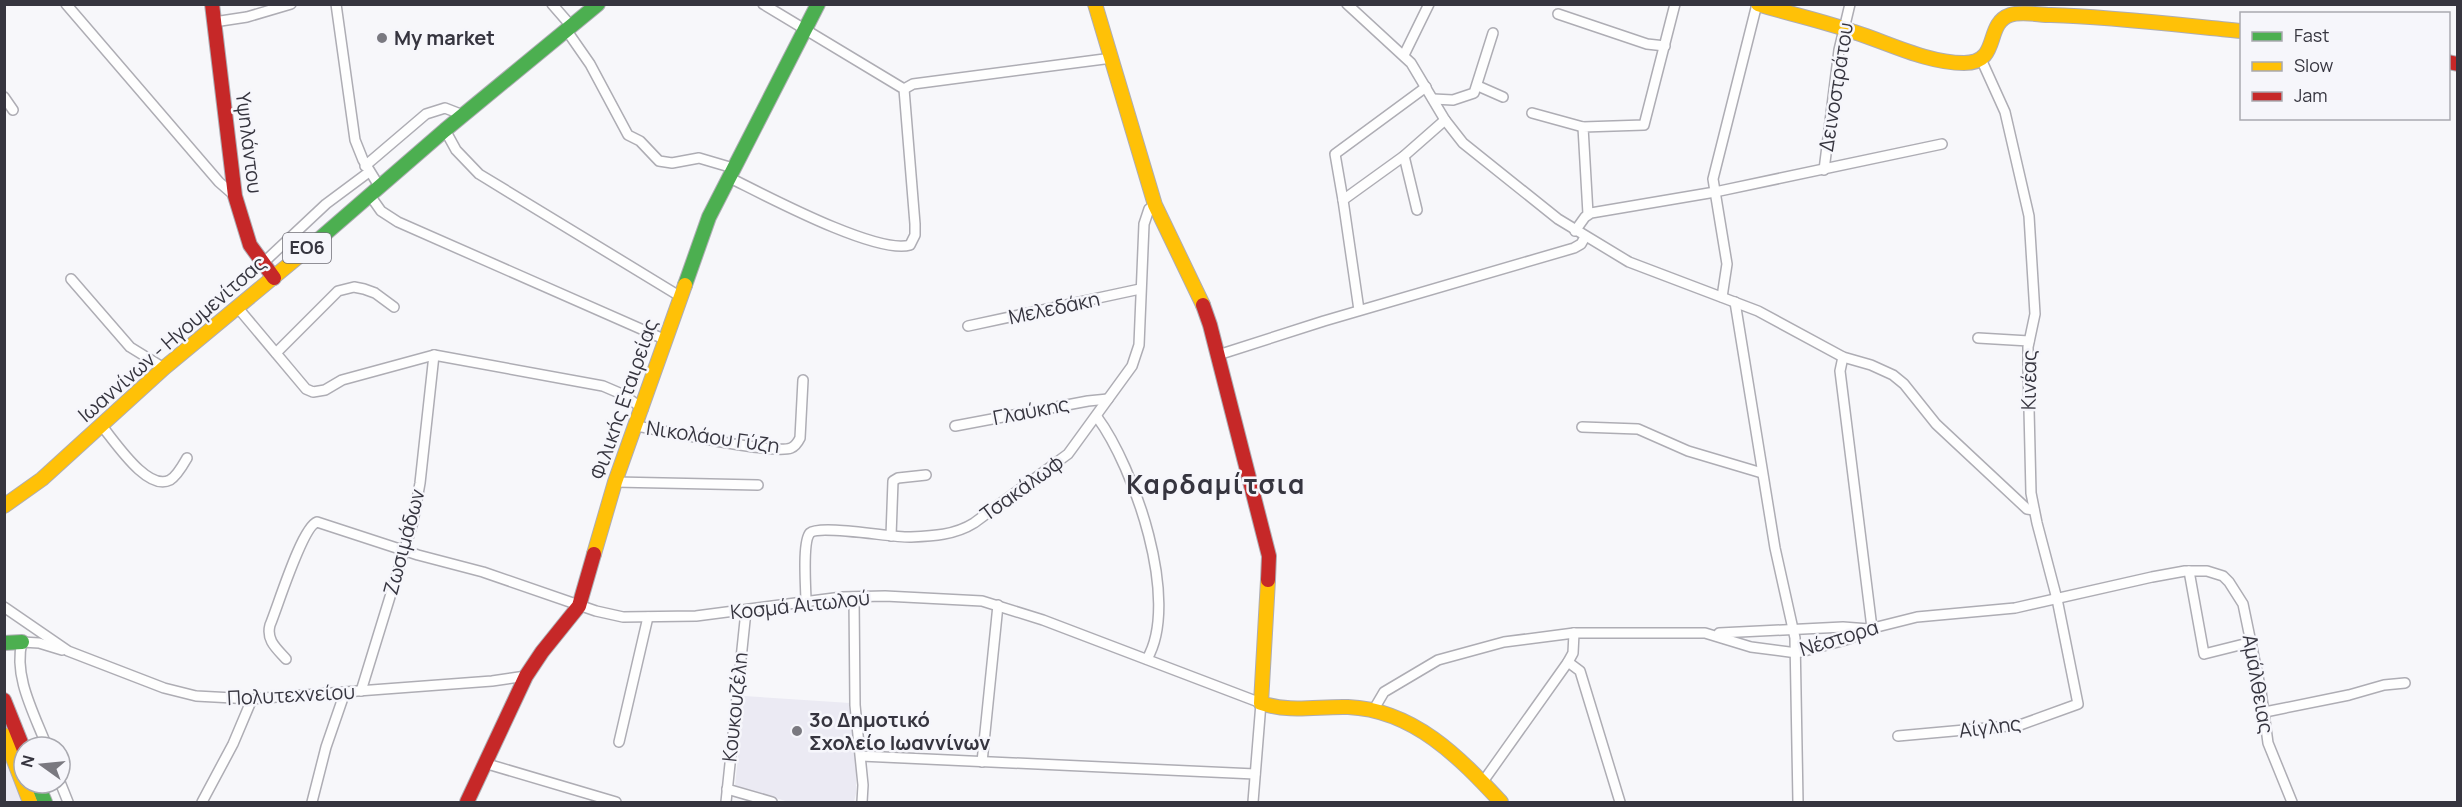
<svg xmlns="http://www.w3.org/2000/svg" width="2462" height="807" viewBox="0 0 2462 807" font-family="Manrope,sans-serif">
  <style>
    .built { fill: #ebeaf3 }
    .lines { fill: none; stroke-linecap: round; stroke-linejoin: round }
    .street-casing { stroke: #aeadb4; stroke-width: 12 }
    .fast-casing { stroke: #aeadb4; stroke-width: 16 }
    .slow-casing { stroke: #aeadb4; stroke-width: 16 }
    .jam-casing { stroke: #aeadb4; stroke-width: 16 }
    .street { stroke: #fefefe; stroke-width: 9 }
    .fast { stroke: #4caf50; stroke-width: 14 }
    .slow { stroke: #ffc107; stroke-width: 14 }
    .jam { stroke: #c62828; stroke-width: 14 }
    .poi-dot { fill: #7a7980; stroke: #f6f6fb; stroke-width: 2 }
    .labels { text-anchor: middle; stroke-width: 5; stroke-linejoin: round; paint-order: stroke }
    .shield { fill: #f6f6fb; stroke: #706f77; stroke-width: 1.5 }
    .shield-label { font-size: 18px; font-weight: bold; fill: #36353f }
    .poi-label { font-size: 20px; font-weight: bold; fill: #36353f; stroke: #f6f6fb; text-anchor: start }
    .street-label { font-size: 20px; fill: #36353f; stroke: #f6f6fb }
    .district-label { font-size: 26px; font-weight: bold; letter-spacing: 1.5px; fill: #36353f; stroke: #f6f6fb }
  </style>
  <rect width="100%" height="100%" fill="#f7f7fa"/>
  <g class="built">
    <polygon points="744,696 850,703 856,758 856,793 854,802 789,802 735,786"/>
    <polygon points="5,749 24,802 5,802"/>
  </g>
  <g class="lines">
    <defs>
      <g id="street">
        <polyline points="66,4 219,182 235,196"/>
        <polyline points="336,4 355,140 363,160 379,186"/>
        <polyline points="552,4 572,27"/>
        <polyline points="1347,4 1411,63 1445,120 1463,143 1558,219 1629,262 1758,311 1843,357 1871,365 1893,375 1904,384 1936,424 2027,509 2034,510"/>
        <polyline points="1558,14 1647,44 1665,46"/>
        <polyline points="214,22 247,17 291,4"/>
        <polyline points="567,31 590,64 628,135 640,141 659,161 672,163 699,158 733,168"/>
        <polyline points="1404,55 1429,4"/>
        <polyline points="1478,86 1503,97"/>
        <polyline points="904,89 913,84 1112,58"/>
        <polyline points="4,97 13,110"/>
        <polyline points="1433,99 1453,100 1474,93 1493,33"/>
        <polyline points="1532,113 1583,127"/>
        <polyline points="445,130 456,150 479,174 681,297"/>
        <polyline points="1404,156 1417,210"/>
        <polyline points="365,166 426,114 445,108 463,115"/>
        <polyline points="1824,170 1839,50 1850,4"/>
        <path d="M728,177C763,194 876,255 910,245L915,235V224L904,89L763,4"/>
        <polyline points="369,194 381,211 398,222 666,340"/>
        <polyline points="1343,200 1335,154 1426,87"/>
        <polyline points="1588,214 1583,127 1644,125 1675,4"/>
        <polyline points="1575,231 1585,217 1591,213 1715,192 1942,144"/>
        <polyline points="262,264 326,204 369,172"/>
        <polyline points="71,279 130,347 164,368"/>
        <polyline points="1722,297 1727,264 1713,179 1757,4"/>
        <polyline points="1735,302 1775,548 1795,638 1798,802"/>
        <polyline points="238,308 306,389 313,392 325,390 342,380 434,355 603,386 624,395 643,409"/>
        <polyline points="1359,310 1343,200 1404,156 1445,120"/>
        <polyline points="968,326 1140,289"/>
        <polyline points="1978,338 2029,341"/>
        <polyline points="276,353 338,291 354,287 364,289 375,293 394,307"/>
        <polyline points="1218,355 1324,321 1574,248 1581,244 1585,237"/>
        <polyline points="1843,357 1840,371 1872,628"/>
        <path d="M1097,417C1134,467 1181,601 1147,659"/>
        <path d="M101,425C114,440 147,492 170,480C177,476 183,465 187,458"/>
        <path d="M636,426C662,430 773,455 791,448C796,446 798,442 800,438L803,380"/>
        <polyline points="955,426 1088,401 1108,399"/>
        <polyline points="1582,427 1638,429 1688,451 1762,473"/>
        <polyline points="615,482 758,485"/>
        <polyline points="891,536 893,481 898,478 926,475"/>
        <polyline points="2189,571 2204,654 2252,642"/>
        <polyline points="854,597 855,705 863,785 862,802"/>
        <path d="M806,602C806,589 802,542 810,533C820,524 894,538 911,537C933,536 955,535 974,523L1068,454L1132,366L1139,345L1144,224L1149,209L1155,205"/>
        <polyline points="4,607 68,651 164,688 196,696 252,699 492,681 526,676"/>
        <polyline points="1719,633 1843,627 1869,629"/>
        <path d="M286,659C276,648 266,640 270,625C278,606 302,527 317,522L418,555L483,572L596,611L623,617L696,616L842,597L885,596L982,601L1043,620L1261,703L1253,802"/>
        <polyline points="1568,662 1580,671 1620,802"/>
        <polyline points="361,691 413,522 420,483 434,355"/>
        <polyline points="1374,709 1384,692 1438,660 1504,642 1574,633 1705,633 1751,647 1797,653 1849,639 1869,629 1917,617 2015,608 2152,577 2185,571 2207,571 2223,576 2229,582 2243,604 2261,691 2268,743 2292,802"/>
        <polyline points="2265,712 2349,695 2384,685 2405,683"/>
        <polyline points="1898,736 2020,725 2078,704 2057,599 2037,523 2031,493 2028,367 2028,347 2035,314 2029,216 2005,112 1981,59"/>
        <polyline points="619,742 648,617"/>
        <path d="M47,747C35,715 13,677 22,642L39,643L62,650"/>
        <polyline points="861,756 1255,774"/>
        <polyline points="982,762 998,605"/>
        <polyline points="484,763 616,802"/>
        <polyline points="60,782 68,802"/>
        <polyline points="1482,783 1568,662 1573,653 1574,633"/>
        <polyline points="727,789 772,802"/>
        <polyline points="202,802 233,744 252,699"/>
        <polyline points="312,802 326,747 345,692"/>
        <polyline points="726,802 746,611"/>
      </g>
      <g id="fast">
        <polyline points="310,247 445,130 598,4"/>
        <polyline points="685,285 709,217 818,4"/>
        <polyline points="4,643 22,642"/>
        <polyline points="37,783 45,802"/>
      </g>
      <g id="slow">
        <polyline points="1095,4 1155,205 1203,305"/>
        <path d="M1758,4C1790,14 1823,21 1854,32C1889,43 1927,63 1964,63C2001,63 1984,24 2010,15C2021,11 2039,15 2051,15C2115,17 2179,25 2242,31"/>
        <polyline points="4,506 42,479 164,368 310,247"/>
        <polyline points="594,554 615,482 685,285"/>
        <path d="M1268,580L1261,703C1290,713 1318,706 1348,707C1414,710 1459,757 1501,802"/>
        <polyline points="4,735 30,802"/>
      </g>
      <g id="jam">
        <polyline points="212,4 235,196 250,245 274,278"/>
        <polyline points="2448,62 2458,64"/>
        <polyline points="1203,305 1210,325 1269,556 1268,580"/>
        <polyline points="4,700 24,750"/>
        <polyline points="467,802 526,676 542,652 579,606 594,554"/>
      </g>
    </defs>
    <use href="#street" class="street-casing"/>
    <use href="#fast" class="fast-casing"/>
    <use href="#slow" class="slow-casing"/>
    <use href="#jam" class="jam-casing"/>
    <use href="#street" class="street"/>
    <use href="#fast" class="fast"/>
    <use href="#slow" class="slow"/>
    <use href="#jam" class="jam"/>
  </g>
  <g class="poi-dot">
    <circle cx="382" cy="38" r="6"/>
    <circle cx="797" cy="731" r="6"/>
  </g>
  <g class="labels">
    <rect class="shield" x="283" y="233" width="48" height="30" rx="4.5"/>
    <g class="shield-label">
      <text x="307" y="254">ΕΟ6</text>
    </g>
    <g class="poi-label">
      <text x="394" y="45">My market</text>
      <text x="809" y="727">3ο Δημοτικό<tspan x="809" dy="23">Σχολείο Ιωαννίνων</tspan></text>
    </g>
    <g class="street-label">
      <text transform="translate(1836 87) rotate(-81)" y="7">Δεινοστράτου</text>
      <text transform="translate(249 143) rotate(83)" y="7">Υψηλάντου</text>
      <text transform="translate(1054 308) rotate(-12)" y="7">Μελεδάκη</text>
      <text transform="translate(172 339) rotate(-41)" y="7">Ιωαννίνων - Ηγουμενίτσας</text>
      <text transform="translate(2029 380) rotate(-89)" y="7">Κινέας</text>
      <text transform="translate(624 399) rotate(-71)" y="7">Φιλικής Εταιρείας</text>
      <text transform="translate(1031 411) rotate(-11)" y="7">Γλαύκης</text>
      <text transform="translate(713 437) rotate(8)" y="7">Νικολάου Γύζη</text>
      <text transform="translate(1022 488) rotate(-36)" y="7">Τσακάλωφ</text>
      <text transform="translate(404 542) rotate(-75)" y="7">Ζωσιμάδων</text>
      <text transform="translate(800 605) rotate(-6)" y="7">Κοσμά Αιτωλού</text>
      <text transform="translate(1839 638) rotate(-17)" y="7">Νέστορα</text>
      <text transform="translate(2258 684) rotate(80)" y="7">Αμάλθειας</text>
      <text transform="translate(291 695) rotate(-3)" y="7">Πολυτεχνείου</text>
      <text transform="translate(735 707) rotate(-84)" y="7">Κουκουζέλη</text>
      <text transform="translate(1990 727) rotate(-7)" y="7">Αίγλης</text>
    </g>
    <g class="district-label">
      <text x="1216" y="494">Καρδαμίτσια</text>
    </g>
  </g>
  <rect width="2462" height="807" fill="none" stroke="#36353f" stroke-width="12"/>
  <rect x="2240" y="12" width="210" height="108" fill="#f6f6fb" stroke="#a9a9b0" stroke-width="1.5"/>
  <rect x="2252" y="32" width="30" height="9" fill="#4caf50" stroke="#a9a9b0" stroke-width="1.5"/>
  <text x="2294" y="42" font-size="18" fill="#36353f">Fast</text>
  <rect x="2252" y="62" width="30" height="9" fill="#ffc107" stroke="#a9a9b0" stroke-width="1.5"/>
  <text x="2294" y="72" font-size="18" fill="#36353f">Slow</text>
  <rect x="2252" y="92" width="30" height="9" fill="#c62828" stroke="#a9a9b0" stroke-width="1.5"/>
  <text x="2294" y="102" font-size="18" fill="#36353f">Jam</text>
  <g transform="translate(42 765) rotate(285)"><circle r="28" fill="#f6f6fb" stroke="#a9a9b0" stroke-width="1.5"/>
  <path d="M0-4.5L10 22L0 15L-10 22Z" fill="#7a7980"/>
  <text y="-9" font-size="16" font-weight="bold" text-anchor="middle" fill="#36353f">N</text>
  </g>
</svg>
